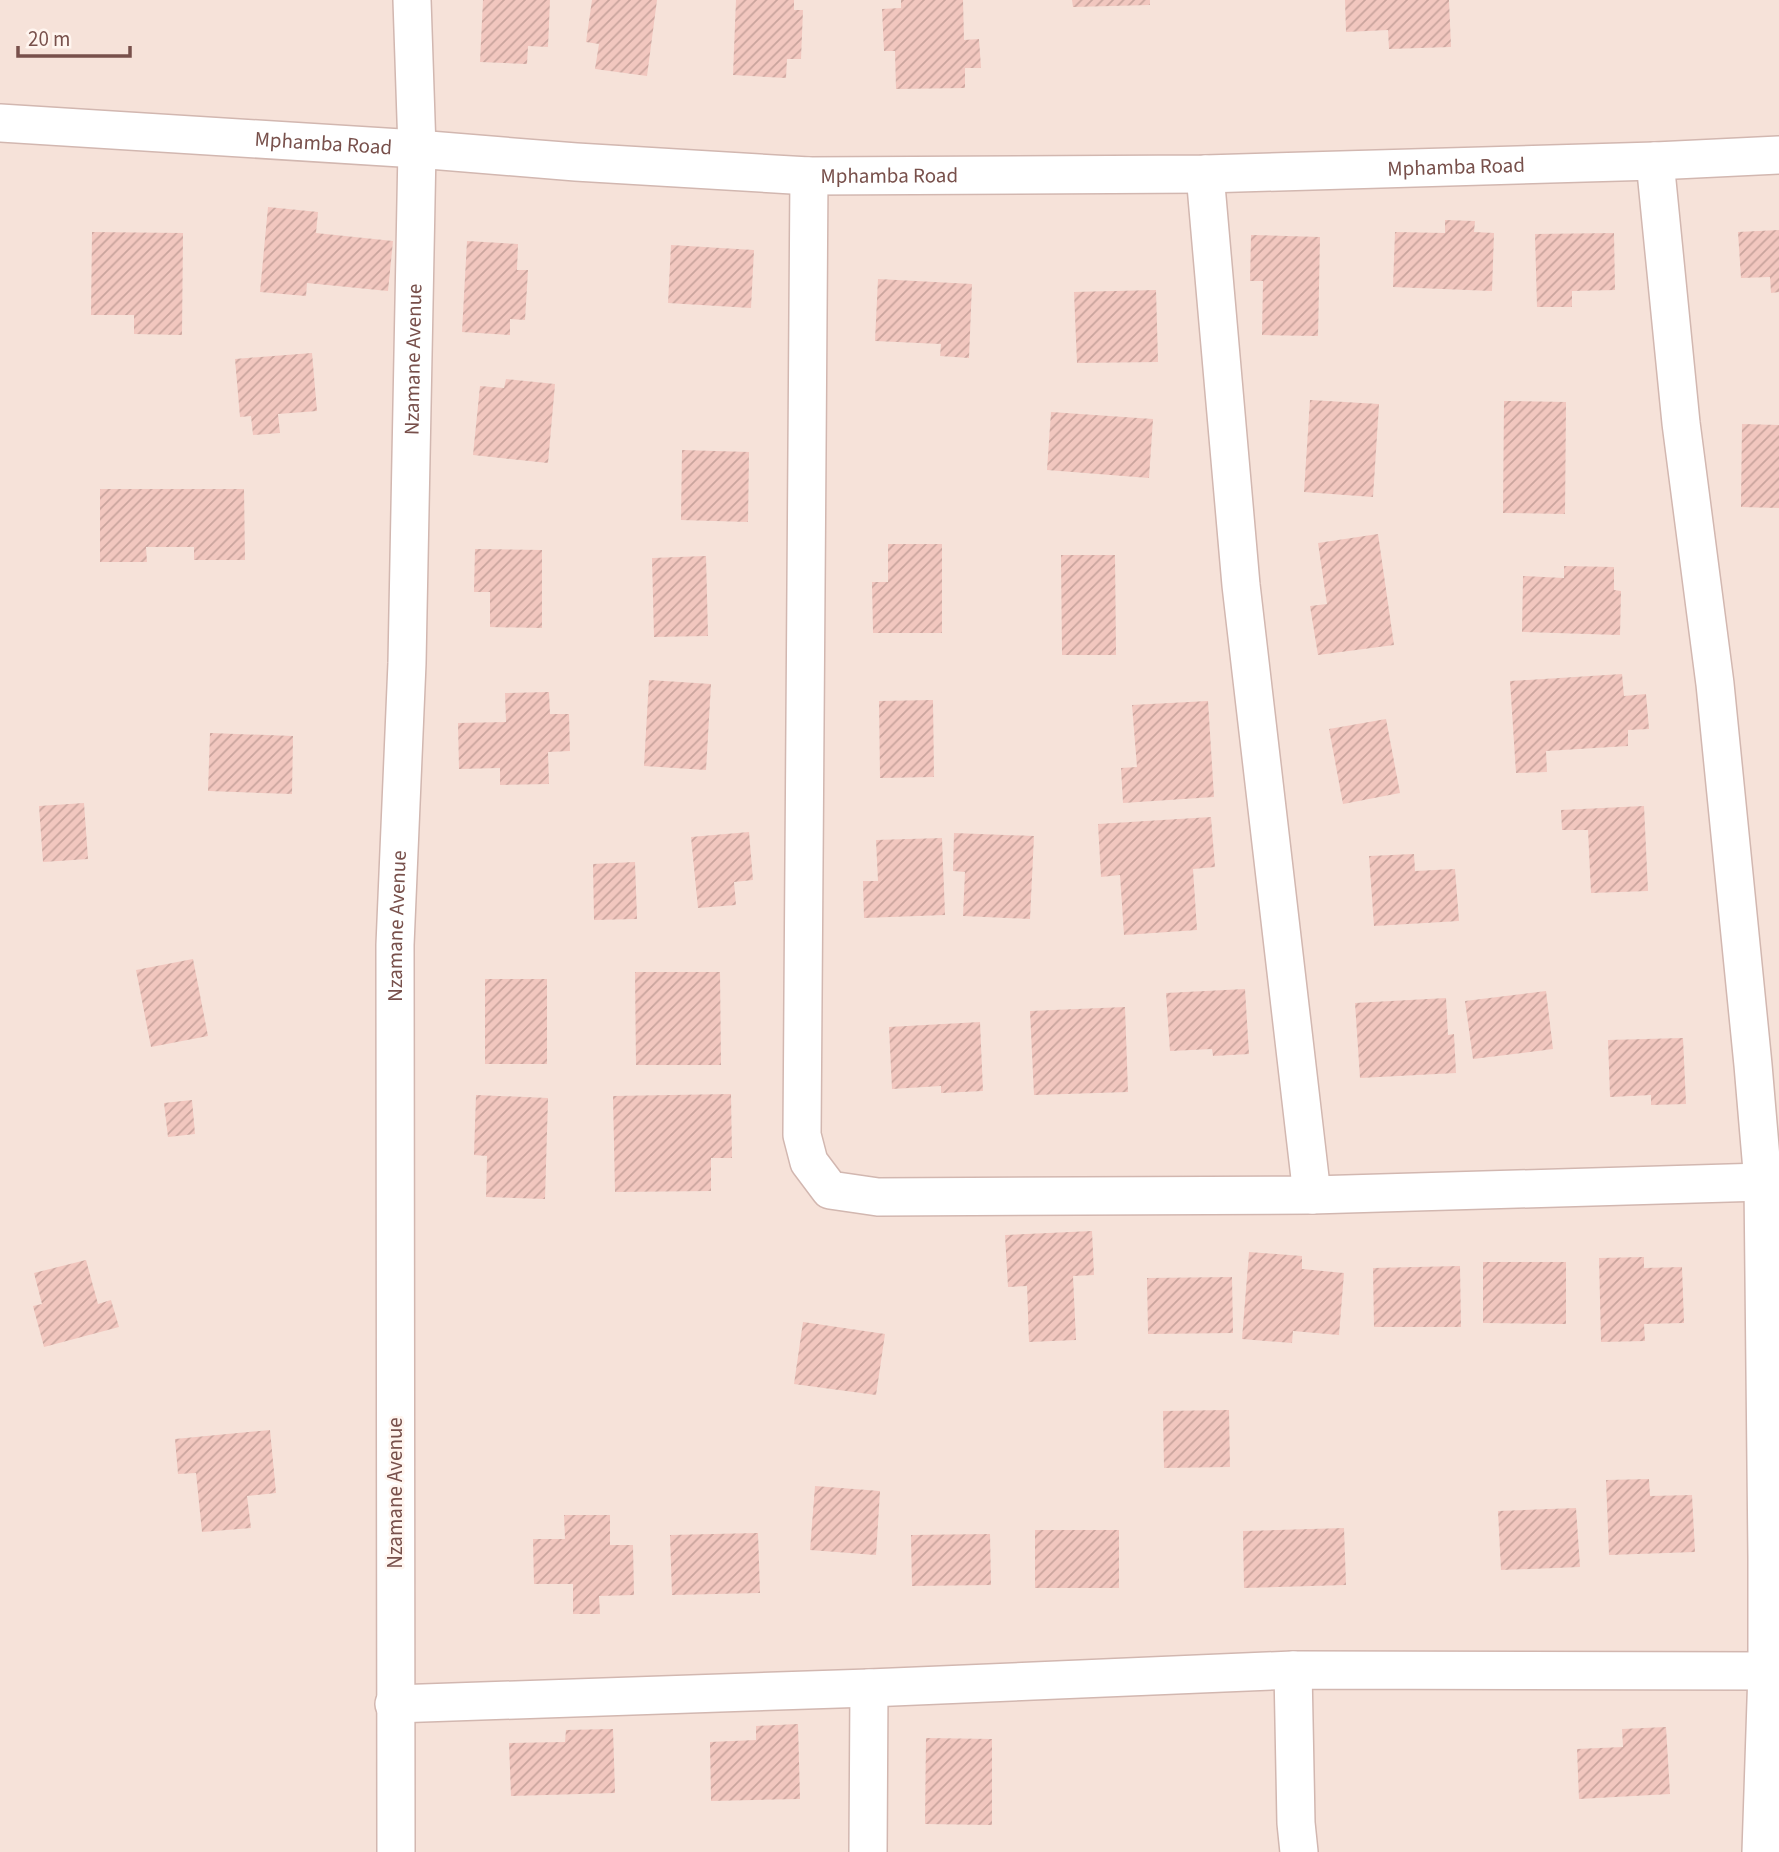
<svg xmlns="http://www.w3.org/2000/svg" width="1779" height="1852" viewBox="0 0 1779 1852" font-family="'Source Sans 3',sans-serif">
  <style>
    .residential { fill: #f6e2d9 }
    .building { fill: url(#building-hatch) }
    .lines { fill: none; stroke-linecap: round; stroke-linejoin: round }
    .minor-casing { stroke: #d2b7b0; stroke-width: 40 }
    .minor { stroke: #fff; stroke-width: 37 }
    .labels { text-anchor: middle; stroke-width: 5; stroke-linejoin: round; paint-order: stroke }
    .street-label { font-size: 21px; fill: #78504b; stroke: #fff5ef }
  </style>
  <defs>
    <pattern id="building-hatch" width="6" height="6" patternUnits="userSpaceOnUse" patternTransform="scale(1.75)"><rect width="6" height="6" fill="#f2c7bf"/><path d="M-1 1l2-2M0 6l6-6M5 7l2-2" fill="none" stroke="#c9a49d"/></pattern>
  </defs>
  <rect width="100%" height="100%" fill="#fdf0e8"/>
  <rect class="residential" x="0" y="0" width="1779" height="1852"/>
  <g class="building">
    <polygon points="483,0 550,0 548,47 528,46 527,64 480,62"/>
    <polygon points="592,0 657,0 647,76 595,69 599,44 586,42"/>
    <polygon points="736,0 794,0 794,10 803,10 801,59 787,59 786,78 733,75"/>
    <polygon points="901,0 963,0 964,40 979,39 981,68 965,68 965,88 896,89 895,51 884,51 882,9 901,8"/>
    <polygon points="1072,0 1150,0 1150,5 1073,7"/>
    <polygon points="1345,0 1449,0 1451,47 1389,49 1388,30 1346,32"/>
    <polygon points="268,207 318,212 316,233 393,241 388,291 307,283 306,296 260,292"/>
    <polygon points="1445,220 1475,221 1474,232 1494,233 1492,291 1393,287 1395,232 1445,233"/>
    <polygon points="1779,230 1779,292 1771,293 1770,277 1741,278 1738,232"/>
    <polygon points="92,232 183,233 182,335 134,334 134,315 91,315"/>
    <polygon points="1614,233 1615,290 1572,291 1572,307 1537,307 1535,234"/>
    <polygon points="1251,235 1320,237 1318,336 1262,335 1263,281 1250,281"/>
    <polygon points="467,241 518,244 517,270 528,270 525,320 510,319 510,335 462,332"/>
    <polygon points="671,245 754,250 751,308 668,303"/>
    <polygon points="878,279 972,284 969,358 940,356 941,344 875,341"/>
    <polygon points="1156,290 1158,362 1077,363 1074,292"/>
    <polygon points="312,353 317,411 278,414 280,433 253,435 251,416 240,417 235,359"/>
    <polygon points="506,379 555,384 548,463 473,455 480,386 504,388"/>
    <polygon points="1310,400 1379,404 1373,497 1304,492"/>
    <polygon points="1504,401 1566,402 1565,514 1503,513"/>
    <polygon points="1051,412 1153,419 1149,478 1047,470"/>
    <polygon points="1742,424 1779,425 1779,508 1741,507"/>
    <polygon points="682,450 749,452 748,522 681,520"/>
    <polygon points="100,489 244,489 245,560 194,560 194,547 146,547 147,562 100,562"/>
    <polygon points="1378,534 1394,645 1318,655 1310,606 1327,604 1318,543"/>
    <polygon points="888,544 942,544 942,633 873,633 872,582 888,582"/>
    <polygon points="475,549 542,550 542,628 490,627 490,592 474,592"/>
    <polygon points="1061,555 1115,555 1116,655 1062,655"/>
    <polygon points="706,556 708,636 654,637 652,558"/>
    <polygon points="1564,566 1614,567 1614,590 1621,591 1620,635 1522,632 1523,576 1564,578"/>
    <polygon points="1622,674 1624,696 1646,694 1649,729 1628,730 1628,746 1546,751 1547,772 1516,773 1510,681"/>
    <polygon points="649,680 711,684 706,770 644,766"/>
    <polygon points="549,692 550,714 569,714 570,751 548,752 549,784 500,785 500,768 459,769 458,723 506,722 505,693"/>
    <polygon points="933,700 934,777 880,778 879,701"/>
    <polygon points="1208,701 1214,797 1123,803 1121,768 1137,767 1132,705"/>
    <polygon points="1386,719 1400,793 1343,804 1329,729"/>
    <polygon points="210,733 293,736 292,794 208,791"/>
    <polygon points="84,803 88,859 43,862 39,806"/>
    <polygon points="1644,806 1648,891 1591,893 1588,830 1562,830 1561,810"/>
    <polygon points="1211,817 1215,867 1193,869 1197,930 1124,935 1120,875 1101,877 1098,824"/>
    <polygon points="749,832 753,880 734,882 736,905 698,908 691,837"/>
    <polygon points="954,833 1034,836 1030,919 963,916 965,872 953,871"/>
    <polygon points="942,838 945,915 864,918 863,881 878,881 876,840"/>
    <polygon points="1414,854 1415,871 1455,869 1459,921 1374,926 1369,856"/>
    <polygon points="635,862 637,919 594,920 593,864"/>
    <polygon points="193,959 208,1036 151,1047 136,970"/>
    <polygon points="635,972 720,972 721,1065 636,1065"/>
    <rect x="485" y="979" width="62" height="85"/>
    <polygon points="1245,989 1249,1054 1213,1056 1212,1049 1170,1051 1166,993"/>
    <polygon points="1546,991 1553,1049 1473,1059 1465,1001"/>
    <polygon points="1446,998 1448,1035 1454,1034 1456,1073 1360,1078 1355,1003"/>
    <polygon points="1125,1007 1128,1092 1034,1095 1030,1011"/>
    <polygon points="980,1022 983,1091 941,1093 941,1086 892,1089 889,1027"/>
    <polygon points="1683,1038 1686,1104 1651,1105 1651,1095 1610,1097 1608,1040"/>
    <polygon points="731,1094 732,1158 711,1158 711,1191 615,1192 613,1096"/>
    <polygon points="476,1095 548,1098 545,1199 486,1197 487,1156 474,1155"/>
    <polygon points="192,1100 195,1134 168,1137 164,1103"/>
    <polygon points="1092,1231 1094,1275 1073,1276 1076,1340 1029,1342 1027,1286 1008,1287 1005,1235"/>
    <polygon points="1249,1252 1302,1256 1302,1269 1344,1273 1339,1335 1293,1331 1292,1343 1242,1339"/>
    <polygon points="1644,1257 1644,1268 1682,1267 1684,1323 1644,1324 1645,1341 1601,1342 1599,1258"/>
    <polygon points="86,1260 98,1304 111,1300 119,1327 44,1347 33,1306 42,1304 34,1273"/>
    <polygon points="1483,1262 1566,1262 1566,1324 1483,1323"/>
    <polygon points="1460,1266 1461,1327 1374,1327 1373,1268"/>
    <polygon points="1232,1277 1233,1333 1148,1334 1147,1278"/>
    <polygon points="803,1322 885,1334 876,1395 794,1384"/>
    <polygon points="1229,1410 1230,1467 1164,1468 1163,1411"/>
    <polygon points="270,1430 276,1493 247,1496 251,1528 202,1532 196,1473 178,1474 175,1439"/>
    <polygon points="1649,1479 1650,1496 1692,1495 1695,1552 1609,1555 1606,1480"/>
    <polygon points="815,1486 880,1491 876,1555 810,1550"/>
    <polygon points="1576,1508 1580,1567 1501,1570 1498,1511"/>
    <polygon points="564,1515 610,1515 610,1545 633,1545 634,1595 599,1596 600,1614 573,1614 573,1584 534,1584 533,1539 565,1539"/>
    <polygon points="1344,1528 1346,1585 1244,1588 1243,1531"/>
    <rect x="1035" y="1530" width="84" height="58"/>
    <polygon points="758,1533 760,1593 672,1595 670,1535"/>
    <polygon points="990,1534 991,1585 912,1586 911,1535"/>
    <polygon points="798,1724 800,1799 711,1801 710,1742 756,1740 756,1726"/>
    <polygon points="1666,1727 1670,1794 1579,1799 1577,1749 1623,1747 1622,1729"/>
    <polygon points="613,1729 615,1793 511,1796 509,1743 565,1742 566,1730"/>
    <polygon points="926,1738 992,1739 992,1825 925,1824"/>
  </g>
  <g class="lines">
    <defs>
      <g id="minor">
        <path id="s1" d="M0,123L417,149L576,162L809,176L1205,174L1655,161L1779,155"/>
        <polyline points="1655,161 1681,423 1715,684 1753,1065 1763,1182 1767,1558 1767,1671 1761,1852"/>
        <polyline points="1205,174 1241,585 1312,1195"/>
        <polyline points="809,176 802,1135 809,1162 830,1190 878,1197 1312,1195 1763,1182"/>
        <polyline points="1293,1670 1296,1823 1299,1852"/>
        <polyline points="394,1704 869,1688 1293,1670 1767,1671"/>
        <path id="s2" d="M396,1852L395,945L407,663L417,149L412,0"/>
        <polyline points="868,1852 869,1688"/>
      </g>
    </defs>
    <use href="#minor" class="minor-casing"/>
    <use href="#minor" class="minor"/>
  </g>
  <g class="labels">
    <g class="street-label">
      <text dy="7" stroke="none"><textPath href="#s1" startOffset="324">Mphamba Road</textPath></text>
      <text dy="7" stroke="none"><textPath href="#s1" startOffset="1458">Mphamba Road</textPath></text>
      <text dy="7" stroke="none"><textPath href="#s1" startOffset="891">Mphamba Road</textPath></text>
      <text dy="7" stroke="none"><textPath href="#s2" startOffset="1493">Nzamane Avenue</textPath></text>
      <text dy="7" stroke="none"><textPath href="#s2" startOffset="926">Nzamane Avenue</textPath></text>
      <text transform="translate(395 1493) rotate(-90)" y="7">Nzamane Avenue</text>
    </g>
  </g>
  <path d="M18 46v10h112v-10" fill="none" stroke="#78504b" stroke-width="3.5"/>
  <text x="28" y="46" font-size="21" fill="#78504b" stroke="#fff5ef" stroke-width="5" paint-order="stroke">20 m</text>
</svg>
